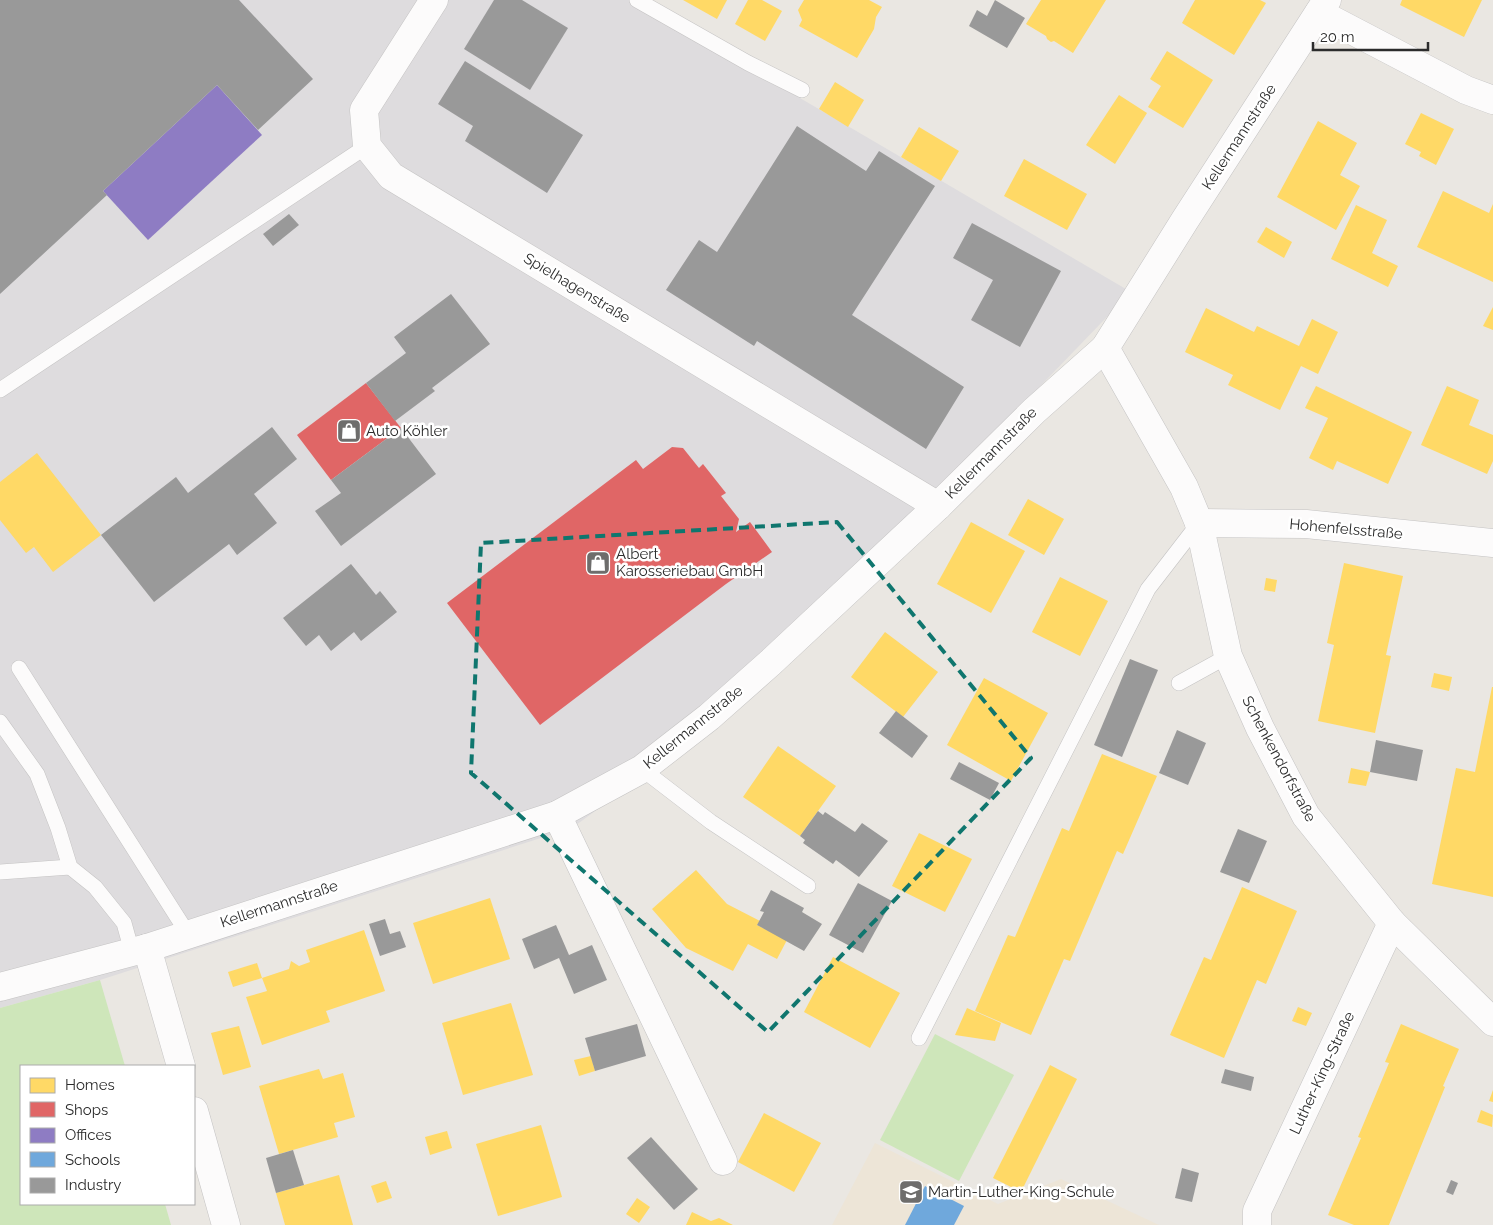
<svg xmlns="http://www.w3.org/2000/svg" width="1493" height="1225" viewBox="0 0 1493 1225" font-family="Raleway,sans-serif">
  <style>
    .industrial { fill: #dedcde }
    .education { fill: #ede5d7 }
    .green { fill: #cee6ba }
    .homes { fill: #ffd966 }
    .shops { fill: #e06666 }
    .offices { fill: #8e7cc3 }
    .schools { fill: #6fa8dc }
    .industry { fill: #999 }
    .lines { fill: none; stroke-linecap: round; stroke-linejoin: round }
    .service-casing { stroke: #c4c3c3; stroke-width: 16 }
    .minor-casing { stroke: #c4c3c3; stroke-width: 29 }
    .service { stroke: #fcfbfb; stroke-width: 15 }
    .minor { stroke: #fcfbfb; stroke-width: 28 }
    .marked { fill: none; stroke: #0f766e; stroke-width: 4; stroke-dasharray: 10 6; stroke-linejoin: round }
    .labels { text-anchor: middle; stroke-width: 5; stroke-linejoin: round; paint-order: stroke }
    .street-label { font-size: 15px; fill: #2c2c2c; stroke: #fff }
    .poi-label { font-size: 15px; fill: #2c2c2c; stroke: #fff; text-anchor: start }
  </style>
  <rect width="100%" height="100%" fill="#eae7e2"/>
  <polygon class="industrial" points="0,0 633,0 1131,292 714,724 572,828 100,980 0,1008"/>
  <polygon class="education" points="875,1143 998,1204 1061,1179 1159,1225 832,1225"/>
  <g class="green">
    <polygon points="100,980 125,1066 21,1066 21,1204 165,1204 171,1225 0,1225 0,1008"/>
    <polygon points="935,1034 1014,1075 959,1181 880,1140"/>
  </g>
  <g class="homes">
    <polygon points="683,0 727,0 717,19"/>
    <polygon points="748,0 762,0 782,11 765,41 735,24"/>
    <polygon points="804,0 869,0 882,7 876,17 874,29 857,58 799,26 802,20 798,10"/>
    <polygon points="1041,0 1106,0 1073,53 1054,41 1051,42 1047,39 1046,36 1026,24"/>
    <polygon points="1195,0 1260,0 1266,3 1234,55 1182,23"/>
    <polygon points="1402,0 1482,0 1464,37 1400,5"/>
    <polygon points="1167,51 1213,80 1183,128 1148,107 1161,86 1150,79"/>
    <polygon points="835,82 864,100 848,127 819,109"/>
    <polygon points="1119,95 1147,113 1115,164 1086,145"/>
    <polygon points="1421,113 1454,129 1436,165 1419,156 1421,152 1405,144"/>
    <polygon points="1318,121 1357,143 1340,175 1360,186 1336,230 1277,197"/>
    <polygon points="919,127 959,151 941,181 901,157"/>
    <polygon points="1024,159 1087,194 1067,230 1004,196"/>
    <polygon points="1443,191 1489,213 1493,204 1493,282 1417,247"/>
    <polygon points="1356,205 1387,220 1372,253 1398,266 1388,287 1331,259"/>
    <polygon points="1266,227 1292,242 1284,258 1257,242"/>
    <polygon points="1493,307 1493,330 1483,326"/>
    <polygon points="1206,308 1254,332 1257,326 1299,346 1312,319 1338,332 1318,374 1301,366 1280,410 1228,385 1233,375 1185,352"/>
    <polygon points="1316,386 1412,432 1388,484 1337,461 1333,470 1309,458 1328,418 1305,408"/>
    <polygon points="1447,386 1479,400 1469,425 1493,435 1493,461 1487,474 1421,445"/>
    <polygon points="37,453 101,535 53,572 34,547 26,553 0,520 0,482"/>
    <polygon points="1028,499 1064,519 1044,555 1008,535"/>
    <polygon points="971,522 1025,551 991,613 937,584"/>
    <polygon points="1344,563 1403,576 1386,655 1391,656 1375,733 1318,721 1334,645 1327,643"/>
    <polygon points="1060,577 1108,601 1080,656 1032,632"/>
    <polygon points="1266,578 1277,580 1275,592 1264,590"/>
    <polygon points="885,632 938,672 903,717 851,677"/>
    <polygon points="1434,673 1452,677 1449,691 1431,687"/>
    <polygon points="984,678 1048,713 1011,781 947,745"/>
    <polygon points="1492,687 1493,687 1493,897 1432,884 1456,768 1475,772"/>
    <polygon points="778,746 836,786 800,836 743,797"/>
    <polygon points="1102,754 1157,776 1123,854 1117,851 1070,961 1064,959 1031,1035 975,1011 1008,935 1015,937 1062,828 1069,831"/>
    <polygon points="1351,768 1370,772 1366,786 1348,783"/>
    <polygon points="919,833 972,859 945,912 892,886"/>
    <polygon points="696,870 727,904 760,921 757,925 787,940 777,959 748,944 733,971 686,948 652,909"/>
    <polygon points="1242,887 1297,911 1266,984 1257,980 1224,1058 1170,1035 1204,957 1211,960"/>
    <polygon points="490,898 510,959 433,984 413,923"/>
    <polygon points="364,930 385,991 326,1011 330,1022 262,1045 246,997 267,991 262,978 289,969 291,961 299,966 310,962 306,950"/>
    <polygon points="833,957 900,993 870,1048 804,1012"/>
    <polygon points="257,963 262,978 233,987 228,972"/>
    <polygon points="511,1003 533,1075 463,1095 442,1023"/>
    <polygon points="1298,1007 1312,1013 1306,1026 1292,1021"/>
    <polygon points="967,1008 1001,1023 995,1041 955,1035"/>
    <polygon points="1401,1024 1459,1049 1443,1086 1445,1087 1389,1225 1354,1225 1328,1215 1361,1138 1358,1137 1389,1063 1385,1062"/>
    <polygon points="239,1026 251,1067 223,1075 211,1033"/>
    <polygon points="591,1056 595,1071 579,1076 574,1060"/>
    <polygon points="1050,1065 1077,1079 1021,1192 993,1178"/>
    <polygon points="319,1069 323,1079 343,1073 355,1117 334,1123 338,1137 279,1154 259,1086"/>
    <polygon points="1493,1090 1493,1102 1489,1101"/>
    <polygon points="1481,1110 1493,1115 1492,1127 1477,1122"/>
    <polygon points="764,1113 821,1143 794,1192 738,1162"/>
    <polygon points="541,1125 562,1197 498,1216 476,1144"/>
    <polygon points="447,1131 452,1148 430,1155 425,1137"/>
    <polygon points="339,1175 353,1225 285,1225 276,1193"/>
    <polygon points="386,1181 392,1198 377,1203 371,1186"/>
    <polygon points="637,1198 650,1207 639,1223 626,1214"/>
    <polygon points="692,1212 711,1221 719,1218 733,1225 686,1225"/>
  </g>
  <g class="shops">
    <polygon points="366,383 401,428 331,480 297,435"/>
    <polygon points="672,447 683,448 699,468 703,464 726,493 721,496 739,519 736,532 750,522 772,552 726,584 540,725 447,603 636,460 643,469"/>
  </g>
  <polygon class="offices" points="217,85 262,135 148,240 103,191"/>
  <polygon class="schools" points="925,1186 964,1206 954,1225 905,1225"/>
  <g class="industry">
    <polygon points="0,0 239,0 313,79 258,130 217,85 103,191 107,195 0,294"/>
    <polygon points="494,0 522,0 568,28 530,90 464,49"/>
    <polygon points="995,0 1025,18 1007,48 969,26 977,10 987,16"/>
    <polygon points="465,61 583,135 547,193 465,141 473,126 438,104"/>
    <polygon points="797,126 866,171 879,151 935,186 852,315 964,387 926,449 757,341 754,346 666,290 699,240 717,252"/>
    <polygon points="289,214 299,225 273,246 263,234"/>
    <polygon points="972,223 1061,271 1020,347 971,320 993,280 953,258"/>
    <polygon points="451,294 490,344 432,388 435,391 395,421 366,383 406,353 394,337"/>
    <polygon points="272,427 297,459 254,494 277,523 237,555 229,544 154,602 101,535 176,477 188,493"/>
    <polygon points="401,428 436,474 341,546 315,511 341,493 331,480"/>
    <polygon points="351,564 376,595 380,591 397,612 361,641 354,632 331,651 319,635 306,646 283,618"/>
    <polygon points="1130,659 1158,670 1122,757 1094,745"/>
    <polygon points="896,711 928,736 912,758 879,733"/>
    <polygon points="1177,730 1206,743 1188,785 1159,773"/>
    <polygon points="1376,740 1423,750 1417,781 1370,772"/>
    <polygon points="959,762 999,783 990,800 950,779"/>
    <polygon points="818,811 823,815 825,812 855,832 862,823 888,841 859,877 836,860 833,864 803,843 805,840 800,836"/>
    <polygon points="1238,829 1267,841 1249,883 1220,872"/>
    <polygon points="858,883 892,901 863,953 829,935"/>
    <polygon points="771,890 804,908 802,912 822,924 804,951 757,925 764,912 760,911"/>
    <polygon points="385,919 390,934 400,931 406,947 380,956 369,924"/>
    <polygon points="556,925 569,955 592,945 607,980 574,994 559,958 534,969 522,939"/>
    <polygon points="637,1024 646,1056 595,1071 585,1038"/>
    <polygon points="1225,1069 1254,1077 1251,1091 1221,1083"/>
    <polygon points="651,1137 698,1189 674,1210 627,1158"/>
    <polygon points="293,1150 304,1185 276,1193 266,1158"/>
    <polygon points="1182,1168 1199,1173 1192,1202 1175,1198"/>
    <polygon points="1451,1180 1458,1183 1453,1195 1446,1192"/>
  </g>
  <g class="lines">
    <defs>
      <g id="service">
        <polyline points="637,0 748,63 802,90"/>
        <polyline points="0,390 367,146"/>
        <polyline points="19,668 188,934"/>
        <polyline points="1179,683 1228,656"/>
        <polyline points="0,722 37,774 58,828 70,867 95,887 124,923 132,952"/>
        <polyline points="642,769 711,822 808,886"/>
        <polyline points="0,872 70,867"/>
        <polyline points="919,1038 1148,589 1199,523"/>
      </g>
      <g id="minor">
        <polyline points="434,0 364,110 367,146 391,176 938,506"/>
        <polyline points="1319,13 1466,90 1493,100"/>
        <polyline points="1105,348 1184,487 1199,523 1228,656 1260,728 1306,816 1392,923 1493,1022"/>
        <polyline points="1199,523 1306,524 1493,543"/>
        <polyline points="557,815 723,1161"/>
        <polyline points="147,948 181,1066"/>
        <polyline points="0,987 147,948 557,815 642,769 709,717 770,663 938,506 1034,411 1105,348 1185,220 1327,0"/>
        <polyline points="194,1111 226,1225"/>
        <polyline points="1257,1225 1257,1211 1392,923"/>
      </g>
    </defs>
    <use href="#service" class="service-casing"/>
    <use href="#minor" class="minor-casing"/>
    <use href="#service" class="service"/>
    <use href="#minor" class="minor"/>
  </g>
  <path class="marked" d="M837,522L1031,758L768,1032L471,773L481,543Z"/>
  <defs>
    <symbol id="shop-square" viewBox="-11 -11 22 22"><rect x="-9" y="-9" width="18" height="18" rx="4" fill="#6e6d6c" stroke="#fff"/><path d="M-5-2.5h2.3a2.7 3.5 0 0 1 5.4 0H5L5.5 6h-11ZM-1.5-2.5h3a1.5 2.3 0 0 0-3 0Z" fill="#fff"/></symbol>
    <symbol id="school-square" viewBox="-11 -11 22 22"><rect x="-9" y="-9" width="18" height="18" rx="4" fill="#6e6d6c" stroke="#fff"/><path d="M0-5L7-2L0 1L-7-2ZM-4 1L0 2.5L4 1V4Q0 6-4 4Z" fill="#fff"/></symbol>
  </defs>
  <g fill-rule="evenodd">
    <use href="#shop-square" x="335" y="417" width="28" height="28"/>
    <use href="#shop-square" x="584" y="549" width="28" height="28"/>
    <use href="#school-square" x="897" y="1178" width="28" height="28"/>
  </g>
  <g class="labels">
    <g class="street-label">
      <text transform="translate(1239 137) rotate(-57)" y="5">Kellermannstraße</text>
      <text transform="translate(577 288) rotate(31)" y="5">Spielhagenstraße</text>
      <text transform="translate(991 453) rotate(-45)" y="5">Kellermannstraße</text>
      <text transform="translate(1346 529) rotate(5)" y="5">Hohenfelsstraße</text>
      <text transform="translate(693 727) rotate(-39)" y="5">Kellermannstraße</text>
      <text transform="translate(1279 759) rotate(62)" y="5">Schenkendorfstraße</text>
      <text transform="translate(279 904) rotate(-18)" y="5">Kellermannstraße</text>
      <text transform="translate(1322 1073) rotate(-65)" y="5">Luther-King-Straße</text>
    </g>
    <g class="poi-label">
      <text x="366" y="436">Auto Köhler</text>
      <text x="616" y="559">Albert<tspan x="616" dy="17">Karosseriebau GmbH</tspan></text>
      <text x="928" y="1197">Martin-Luther-King-Schule</text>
    </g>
  </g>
  <rect x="20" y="1065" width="175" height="140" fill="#ffffff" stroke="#ababab"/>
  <rect x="30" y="1078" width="25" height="15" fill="#ffd966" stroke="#ababab"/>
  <text x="65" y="1090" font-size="15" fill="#2c2c2c">Homes</text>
  <rect x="30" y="1102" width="25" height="15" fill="#e06666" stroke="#ababab"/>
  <text x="65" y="1115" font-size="15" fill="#2c2c2c">Shops</text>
  <rect x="30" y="1128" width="25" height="15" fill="#8e7cc3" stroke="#ababab"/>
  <text x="65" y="1140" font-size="15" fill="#2c2c2c">Offices</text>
  <rect x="30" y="1152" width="25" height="15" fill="#6fa8dc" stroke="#ababab"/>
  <text x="65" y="1165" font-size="15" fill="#2c2c2c">Schools</text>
  <rect x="30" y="1178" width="25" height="15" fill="#999999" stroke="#ababab"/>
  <text x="65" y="1190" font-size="15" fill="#2c2c2c">Industry</text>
  <path d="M1313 42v8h115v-8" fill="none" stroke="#2c2c2c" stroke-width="2.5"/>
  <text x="1320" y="42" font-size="15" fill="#2c2c2c" stroke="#ffffff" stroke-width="4" paint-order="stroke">20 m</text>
</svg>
